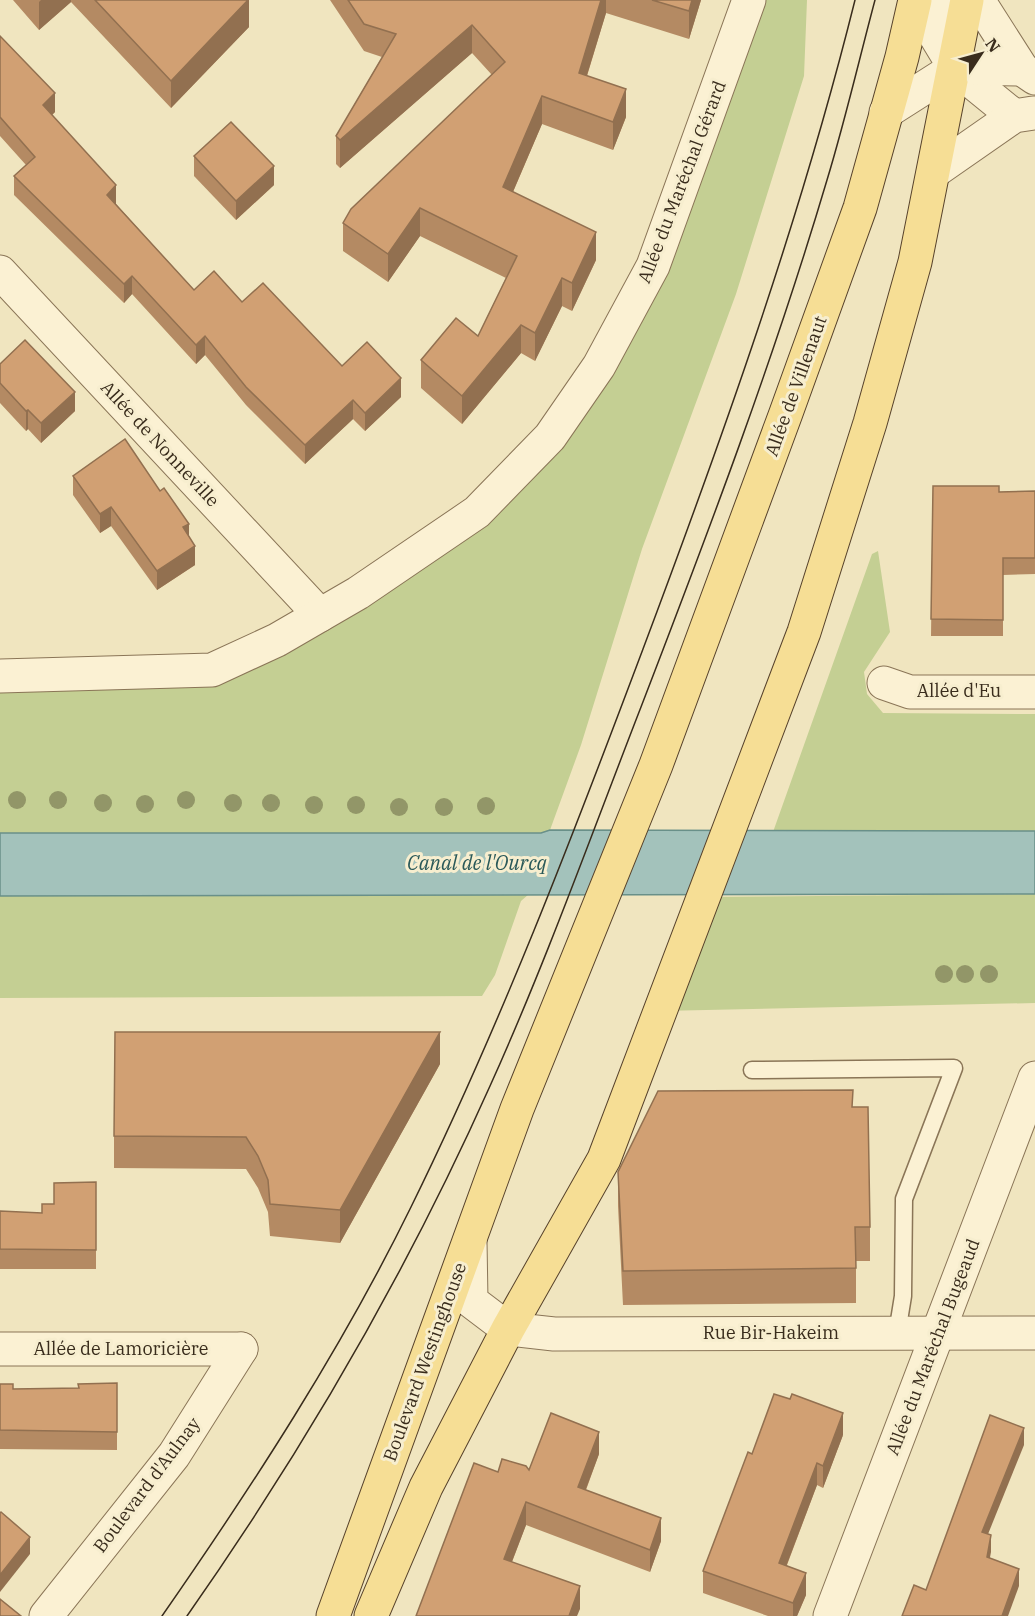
<svg xmlns="http://www.w3.org/2000/svg" width="1035" height="1616" viewBox="0 0 1035 1616" font-family="'IBM Plex Serif',serif">
  <style>
    .green { fill: #c4cf93 }
    .water { fill: #a3c2bb; stroke: #699089; stroke-width: 1.5 }
    .lines { fill: none; stroke-linecap: round; stroke-linejoin: round }
    .lane-casing { stroke: #8a7557; stroke-width: 19 }
    .street-casing { stroke: #8a7557; stroke-width: 35 }
    .primary-casing { stroke: #57422b; stroke-width: 35 }
    .lane { stroke: #fbf1d3; stroke-width: 16 }
    .street { stroke: #fbf1d3; stroke-width: 33 }
    .primary { stroke: #f6de95; stroke-width: 33 }
    .tram { stroke: #392c1c; stroke-width: 1.5 }
    .tree { fill: #929668 }
    .wall { fill: #b48a63 }
    .shaded-wall { fill: #927050 }
    .building { fill: #d1a073; stroke: #927050; stroke-width: 1.5 }
    .labels { text-anchor: middle; stroke-width: 6; stroke-linejoin: round; paint-order: stroke }
    .street-label { font-size: 18px; fill: #392c1c; stroke: #f7eecf }
    .water-label { font-size: 20px; font-style: italic; fill: #2a5959; stroke: #f7eecf }
  </style>
  <rect width="100%" height="100%" fill="#f0e5bf"/>
  <g class="green">
    <polygon points="749,0 807,0 804,76 736,294 642,549 581,745 550,830 541,833 0,833 0,676 212,670 477,512 599,366"/>
    <polygon points="878,551 890,632 864,672 867,694 883,713 1035,714 1035,831 773,832 872,554"/>
    <polygon points="529,894 521,901 495,975 482,996 0,998 0,896"/>
    <polygon points="1035,894 1035,1003 660,1011 706,897"/>
  </g>
  <polygon class="water" points="550,830 1035,831 1035,894 0,896 0,833 541,833"/>
  <g class="lines">
    <defs>
      <polyline id="lane" points="752,1070 954,1068 904,1199 903,1296 897,1333"/>
      <g id="street">
        <polyline points="938,0 932,30 955,68 1014,116"/>
        <polyline points="978,0 1022,69 1035,78"/>
        <polyline points="886,112 955,68 1022,69"/>
        <polyline points="935,171 1014,116 1033,113"/>
        <polyline points="0,272 320,615"/>
        <polyline points="0,676 212,670 277,640 358,593 477,512 550,437 599,366 653,266 749,0"/>
        <polyline points="884,683 910,692 1035,692"/>
        <polyline points="470,1240 471,1301 508,1329 554,1334 1035,1333"/>
        <polyline points="0,1349 241,1349"/>
        <polyline points="46,1616 174,1455 241,1349"/>
        <polyline points="830,1616 1035,1078"/>
      </g>
      <g id="primary">
        <polyline points="333,1616 517,1109 656,765 786,413 860,208 902,57 915,0"/>
        <polyline points="371,1616 426,1487 508,1329 604,1159 804,632 870,423 915,262 967,0"/>
      </g>
    </defs>
    <use href="#lane" class="lane-casing"/>
    <use href="#street" class="street-casing"/>
    <use href="#primary" class="primary-casing"/>
    <use href="#lane" class="lane"/>
    <use href="#street" class="street"/>
    <use href="#primary" class="primary"/>
    <g class="tram">
      <path d="M162,1616C253,1485 341,1350 411,1207C500,1026 572,838 643,649C723,436 800,221 855,0"/>
      <path d="M187,1616C304,1449 407,1272 490,1086C546,962 592,833 641,707C708,533 774,359 827,180C845,121 859,60 875,0"/>
    </g>
  </g>
  <g class="tree">
    <circle cx="17" cy="800" r="9"/>
    <circle cx="58" cy="800" r="9"/>
    <circle cx="186" cy="800" r="9"/>
    <circle cx="103" cy="803" r="9"/>
    <circle cx="233" cy="803" r="9"/>
    <circle cx="271" cy="803" r="9"/>
    <circle cx="145" cy="804" r="9"/>
    <circle cx="314" cy="805" r="9"/>
    <circle cx="356" cy="805" r="9"/>
    <circle cx="486" cy="806" r="9"/>
    <circle cx="399" cy="807" r="9"/>
    <circle cx="444" cy="807" r="9"/>
    <circle cx="944" cy="974" r="9"/>
    <circle cx="965" cy="974" r="9"/>
    <circle cx="989" cy="974" r="9"/>
  </g>
  <g class="wall">
    <polygon points="13,0 249,0 249,27 171,108 71,2 39,30"/>
    <polygon points="330,0 701,0 689,39 606,13 587,76 626,117 613,150 542,124 513,192 596,260 572,311 562,306 535,361 521,353 462,424 421,388 421,360 478,336 506,278 420,236 388,282 343,251 343,223 492,75 472,53 340,168 336,164 336,136 382,57 364,51"/>
    <polygon points="0,36 55,112 52,115 116,204 194,290 242,302 342,366 401,397 365,431 353,419 305,464 246,405 205,355 196,364 132,294 124,303 14,195 14,176 26,165 0,136"/>
    <polygon points="194,156 274,185 236,220 194,176"/>
    <polygon points="0,364 75,411 41,443 28,429 26,431 0,403"/>
    <polygon points="73,476 189,536 195,565 157,590 111,526 100,533 73,495"/>
    <polygon points="933,486 999,492 1035,491 1035,574 1003,575 1003,636 931,636"/>
    <polygon points="440,1064 340,1243 270,1236 268,1212 258,1188 246,1169 114,1168 114,1136"/>
    <polygon points="853,1107 870,1227 870,1261 856,1261 856,1303 623,1305 618,1206 618,1172"/>
    <polygon points="96,1182 96,1269 0,1269 0,1211 42,1213 54,1204"/>
    <polygon points="117,1383 117,1450 0,1449 0,1384 13,1389 78,1388"/>
    <polygon points="843,1435 823,1488 817,1485 787,1565 806,1595 797,1616 768,1616 703,1593 703,1571"/>
    <polygon points="599,1454 586,1490 661,1541 650,1572 526,1525 512,1562 580,1609 416,1616 498,1472 529,1470"/>
  </g>
  <g class="shaded-wall">
    <polygon points="41,0 71,0 71,2 39,30 39,2"/>
    <polygon points="248,0 249,0 249,27 171,108 171,81"/>
    <polygon points="601,0 606,0 606,13 579,101 579,73"/>
    <polygon points="692,0 701,0 689,39 689,11"/>
    <polygon points="472,25 472,53 340,168 340,140"/>
    <polygon points="626,89 626,117 613,150 613,122"/>
    <polygon points="55,93 55,112 43,123 43,105"/>
    <polygon points="542,96 542,124 503,215 503,187"/>
    <polygon points="274,166 274,185 236,220 236,201"/>
    <polygon points="116,185 116,204 107,213 107,195"/>
    <polygon points="420,208 420,236 388,282 388,254"/>
    <polygon points="596,232 596,260 572,311 572,283"/>
    <polygon points="132,276 132,294 124,303 124,284"/>
    <polygon points="562,278 562,306 535,361 535,333"/>
    <polygon points="521,325 521,353 462,424 462,396"/>
    <polygon points="205,336 205,355 196,364 196,345"/>
    <polygon points="401,378 401,397 365,431 365,413"/>
    <polygon points="75,392 75,411 41,443 41,423"/>
    <polygon points="353,400 353,419 305,464 305,445"/>
    <polygon points="28,410 28,429 26,431 26,411"/>
    <polygon points="111,507 111,526 100,533 100,514"/>
    <polygon points="189,524 189,543 183,527"/>
    <polygon points="195,546 195,565 157,590 157,571"/>
    <polygon points="440,1032 440,1064 340,1243 340,1210"/>
    <polygon points="843,1413 843,1435 823,1488 823,1466"/>
    <polygon points="1024,1428 1024,1445 982,1549 982,1532"/>
    <polygon points="599,1432 599,1454 578,1510 578,1487"/>
    <polygon points="817,1463 817,1485 779,1585 779,1563"/>
    <polygon points="526,1502 526,1525 504,1582 504,1559"/>
    <polygon points="661,1518 661,1541 650,1572 650,1550"/>
    <polygon points="991,1535 991,1552 987,1574 987,1557"/>
    <polygon points="30,1537 30,1554 0,1592 0,1575"/>
    <polygon points="1019,1569 1019,1586 1008,1616 1002,1616"/>
    <polygon points="806,1573 806,1595 797,1616 793,1616 793,1603"/>
    <polygon points="580,1586 580,1609 577,1616 569,1616"/>
  </g>
  <g class="building">
    <polygon points="95,0 248,0 171,81"/>
    <polygon points="348,0 601,0 579,73 626,89 613,122 542,96 503,187 596,232 572,283 562,278 535,333 521,325 462,396 421,360 456,318 478,336 517,256 420,208 388,254 343,223 351,209 505,62 472,25 340,140 336,136 396,34 364,24"/>
    <polygon points="652,0 692,0 689,11"/>
    <polygon points="0,36 55,93 43,105 116,185 107,195 194,290 214,271 242,302 263,283 342,366 367,342 401,378 365,413 353,400 305,445 246,387 205,336 196,345 132,276 124,284 14,176 35,157 0,117"/>
    <polygon points="231,122 274,166 236,201 194,156"/>
    <polygon points="25,340 75,392 41,423 28,410 26,411 0,383 0,364"/>
    <polygon points="125,439 160,491 164,488 189,524 183,527 195,546 157,571 111,507 100,514 73,476"/>
    <polygon points="933,486 999,486 999,492 1035,491 1035,558 1003,558 1003,620 931,619"/>
    <polygon points="115,1032 440,1032 340,1210 270,1204 268,1180 258,1156 246,1137 114,1136"/>
    <polygon points="853,1090 852,1107 868,1107 870,1227 855,1227 856,1268 623,1271 618,1172 658,1091"/>
    <polygon points="96,1182 96,1250 0,1249 0,1211 42,1213 42,1204 54,1204 54,1183"/>
    <polygon points="117,1383 117,1432 0,1430 0,1384 13,1384 13,1389 79,1388 78,1384"/>
    <polygon points="774,1394 790,1399 792,1394 843,1413 823,1466 817,1463 779,1563 806,1573 793,1603 703,1571 748,1452 752,1454"/>
    <polygon points="551,1413 599,1432 578,1487 661,1518 650,1550 526,1502 504,1559 580,1586 569,1616 416,1616 474,1463 498,1472 502,1459 526,1466 529,1470"/>
    <polygon points="990,1415 1024,1428 982,1532 991,1535 987,1557 1019,1569 1002,1616 902,1616 914,1585 926,1590"/>
    <polygon points="1,1512 30,1537 0,1575 0,1513"/>
    <polygon points="0,1599 21,1616 0,1616"/>
  </g>
  <g class="labels">
    <g class="street-label">
      <text transform="translate(682 182) rotate(-69)" y="6">Allée du Maréchal Gérard</text>
      <text transform="translate(796 386) rotate(-70)" y="6">Allée de Villenaut</text>
      <text transform="translate(160 444) rotate(47)" y="6">Allée de Nonneville</text>
      <text x="959" y="697">Allée d'Eu</text>
      <text x="771" y="1339">Rue Bir-Hakeim</text>
      <text transform="translate(933 1347) rotate(-69)" y="6">Allée du Maréchal Bugeaud</text>
      <text x="121" y="1355">Allée de Lamoricière</text>
      <text transform="translate(425 1362) rotate(-70)" y="6">Boulevard Westinghouse</text>
      <text transform="translate(147 1485) rotate(-53)" y="6">Boulevard d'Aulnay</text>
    </g>
    <g class="water-label">
      <text x="477" y="870">Canal de l'Ourcq</text>
    </g>
  </g>
  <g transform="translate(981 54) rotate(54)" stroke="#f7eecf" stroke-width="4.5" paint-order="stroke">
  <path d="M0-4.5L10 22L0 15L-10 22Z" fill="#392c1c"/>
  <text y="-9" font-size="16" font-weight="bold" text-anchor="middle" fill="#392c1c">N</text>
  </g>
</svg>
